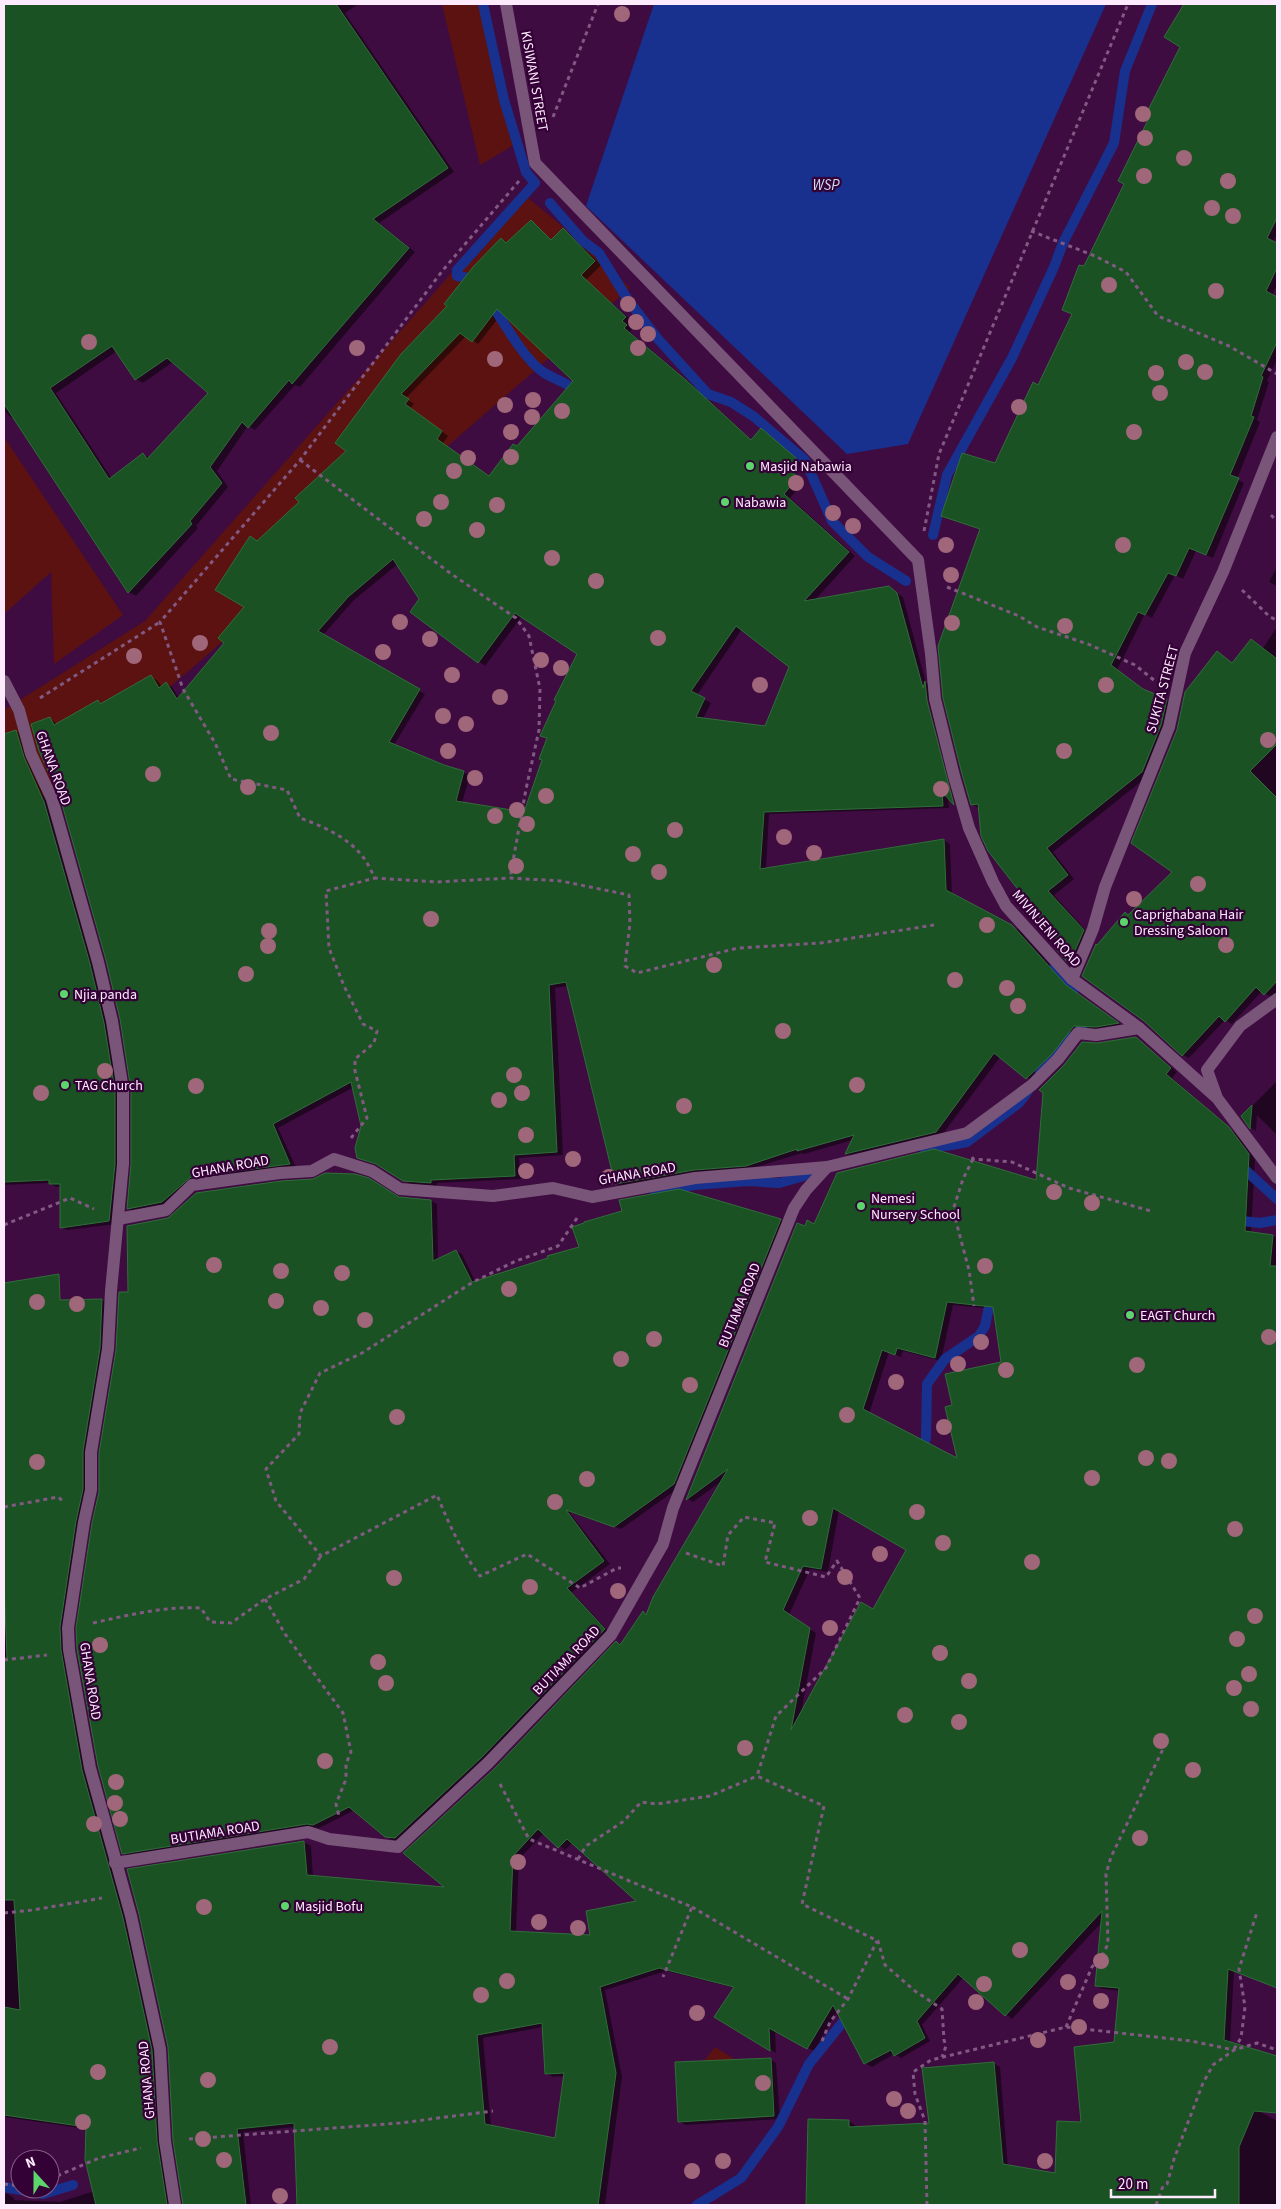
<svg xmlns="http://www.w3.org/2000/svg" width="1281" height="2209" viewBox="0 0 1281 2209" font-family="'Source Sans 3',sans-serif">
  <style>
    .green { fill: #5b1211 }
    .water { fill: #18318f }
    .shadow { fill: #0007; fill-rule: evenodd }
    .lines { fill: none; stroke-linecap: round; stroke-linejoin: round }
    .stream { stroke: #18318f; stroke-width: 10 }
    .building { fill: #1a5223; stroke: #306e39; fill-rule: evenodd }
    .path { stroke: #815982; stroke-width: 3; stroke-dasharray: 4 4; stroke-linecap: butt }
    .street { stroke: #795579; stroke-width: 12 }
    .tree { fill: #a0667a }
    .poi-dot { fill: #5cd56d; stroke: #340136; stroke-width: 2 }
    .labels { text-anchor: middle; stroke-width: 4.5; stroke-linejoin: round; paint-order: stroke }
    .street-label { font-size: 14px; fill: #fdeafd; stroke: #340136 }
    .poi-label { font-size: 14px; fill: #fdeafd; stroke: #340136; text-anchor: start }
    .water-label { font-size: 15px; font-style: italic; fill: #cfdaf4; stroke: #340136 }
  </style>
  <rect width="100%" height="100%" fill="#3f0c41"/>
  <g class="green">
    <polygon points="442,4 479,4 517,143 480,165"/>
    <polygon points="522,193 562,226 630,288 4,831 4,710 145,621"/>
    <polygon points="4,437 123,615 54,664 51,572 4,614"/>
    <polygon points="715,2047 747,2067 695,2073"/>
  </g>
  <polygon class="water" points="654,4 1106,4 908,444 847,454 586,206"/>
  <g class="shadow">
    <path d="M4,4H358L345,13L454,172L379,223L415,252L300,387L295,385L255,430L248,426L217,471L228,487L196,526L198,528L136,596L129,592L16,420L9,416L4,409V185L7,184L4,179ZM117,351L136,379L143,383L173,362L210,393L150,458L143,455L112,479L56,393Z"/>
    <polygon points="1185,4 1277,4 1277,234 1273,243 1277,245 1277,284 1272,296 1277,299 1277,359 1267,381 1269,382 1257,420 1260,422 1237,479 1244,483 1213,558 1196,551 1183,579 1175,575 1152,618 1145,614 1117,670 1146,691 1173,704 1148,776 1053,852 1074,879 1054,895 1090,935 1076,967 1060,952 1073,959 989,850 978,808 972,804 981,530 943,516 996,464 1039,387 1073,315 1063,310 1126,184 1151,118 1182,46 1165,37"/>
    <path d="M531,222L552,241L563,230L569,233L601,265L586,280L632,321L628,325L632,329L630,332L694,386L752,441L762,430L803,463L794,473L804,482L790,498L855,556L814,601L888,587L903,597L926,683L931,686L959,807L948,797L949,808L769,814L766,869L944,840L950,844L952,894L1019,930L1072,990L1122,1026L1103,1030L1081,1029L1033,1082L1001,1056L942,1135L852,1157L847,1154L853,1140L804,1154L802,1153L753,1168L623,1187L617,1184L568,986L555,988L563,1155L519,1158L521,1179L437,1183V1186L410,1184L382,1167L365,1161L358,1157L362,1126L354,1087L278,1128L296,1167L197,1180L169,1205L134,1212L128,1208L132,1164V1090L121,1019L107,959L61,796L50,718L57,724L98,701L102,704L151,677L157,680L162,687L166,684L172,687L179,698L226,643L246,606L258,542L301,502L348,451L449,306L502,239L508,243ZM503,312L575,381L490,478L443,443L448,436L410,408L414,404L406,398L466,336L478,344ZM398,564L421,599L411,612L485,666L522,616L578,654L542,735L548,739L543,760L524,813L462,803L470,775L394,745L425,694L323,635L354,600ZM742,629L790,667L766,727L703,719L711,703L697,695ZM924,695H927L955,803L951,800Z"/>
    <polygon points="1277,567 1277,586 1269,582"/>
    <polygon points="1277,627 1277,991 1271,997 1262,991 1232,1024 1225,1020 1189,1058 1183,1055 1098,946 1173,872 1233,664 1252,640 1263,648"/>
    <polygon points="16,731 22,735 50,806 96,969 121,1095 116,1224 67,1230 61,1227 61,1187 56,1187 49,1183 4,1185 4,774 8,773 4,760 4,750 7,749 4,736"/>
    <path d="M1136,1038L1177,1072L1172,1078L1235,1133L1255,1159L1251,1233L1273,1236L1277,1238V1595L1262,1613L1277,1627V1988L1234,1971L1230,2043L1277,2057V2101L1226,2092L1277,2121V2205H808L809,2120L849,2121L855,2125V2128L930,2125L993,2063L1000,2067L1008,2167L1057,2175L1083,2123L1115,2043L1120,1991L1103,1989L1096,1986L1103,1921L1012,2019L964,1977L922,2025L930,2041L901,2058L894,2054L872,2067L865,2063L837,2011L814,2051L775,2030L776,2053L716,2016L735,1988L666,1971L605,1990L622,2077L605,2205H298L295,2127L243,2132L251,2205H184L169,2047L140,1914L128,1870L304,1842L311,1846L313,1877L447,1889L494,1770L617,1643L621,1645L643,1612L648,1615L722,1481L693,1502L688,1499L797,1225L805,1227L1037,1182L1097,1044ZM953,1305L994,1309L1002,1363L954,1406L958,1461L869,1414L889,1352L901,1357L903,1351L941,1361ZM839,1510L908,1549L874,1611L801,1713L816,1633L791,1618L789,1615L810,1569L828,1572ZM544,1833L565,1850L573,1842L638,1902L592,1936L516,1932L519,1859ZM543,2027L546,2073L553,2077L565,2076L556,2139L491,2126L483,2038Z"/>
    <polygon points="1277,1081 1277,1135 1257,1115 1256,1131 1251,1128 1242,1116"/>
    <polygon points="399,1198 431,1201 437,1204 438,1260 456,1251 462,1254 476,1283 780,1220 786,1223 680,1487 621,1529 569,1512 610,1564 572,1592 610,1633 402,1841 392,1840 386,1836 355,1810 319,1828 314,1827 129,1856 123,1853 100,1492 129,1294"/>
    <polygon points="4,1285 37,1302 102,1300 108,1304 89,1493 66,1631 158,2054 172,2205 4,2205 4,2194 8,2194 14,2198 14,2200 60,2202 94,2191 87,2129 4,2117"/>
    <polygon points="770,2059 776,2063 780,2119 685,2125 679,2121"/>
  </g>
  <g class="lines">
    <g class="stream">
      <polyline points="550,203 583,241 599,253 628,300 658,339 708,394 731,402 753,416 805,460 832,521 868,557 906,581"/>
      <polyline points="475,284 469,278 457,276 457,270 535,183 526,172 504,100 483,4"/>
      <path d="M489,300C503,321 523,358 543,372C555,380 570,383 580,394"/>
      <polyline points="933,535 947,475 1012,358 1054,267 1063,243 1114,143 1125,71 1152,4"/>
      <polyline points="1055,966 1073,992 1076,1000"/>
      <polyline points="1040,1073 1057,1046 1078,1033 1083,1024 1080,1014"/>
      <polyline points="924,1148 952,1145 967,1142 1019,1103 1028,1091"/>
      <polyline points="1241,1166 1277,1199"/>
      <polyline points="655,1194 694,1185 748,1181 779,1183 822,1171"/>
      <polyline points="1234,1220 1260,1223 1277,1220"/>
      <polyline points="926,1453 924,1447 926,1437 927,1384 945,1359 979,1336 985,1326 989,1307 1003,1301"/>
      <polyline points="4,2187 43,2194 73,2185"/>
      <polyline points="697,2205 741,2178 778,2127 809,2064 851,2012"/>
    </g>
  </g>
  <g class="building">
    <path d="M4,4H336L448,168L373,219L409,248L292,384L289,380L248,428L242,422L210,467L222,483L190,521L192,524L128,593L4,404ZM112,346L135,380L167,358L208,393L147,459L143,453L109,479L50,388Z"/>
    <polygon points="1184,4 1277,4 1277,218 1267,238 1277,243 1277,268 1266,291 1277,297 1277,342 1261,376 1263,377 1251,416 1254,417 1230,475 1239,478 1206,555 1189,548 1176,576 1168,573 1145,615 1138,612 1111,665 1143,689 1167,699 1161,725 1142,772 1047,848 1068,875 1048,891 1084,930 1069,964 1055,948 1069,955 988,851 981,836 978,804 971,805 962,774 943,698 938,646 980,529 941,516 962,453 995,463 1033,382 1038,385 1072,314 1062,310 1079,265 1084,266 1124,184 1118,181 1149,118 1145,116 1180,47 1164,37"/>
    <path d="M531,220L551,240L563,228L595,261L581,275L626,317L622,321L627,325L624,328L687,381L751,440L761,428L797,459L789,469L798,477L784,494L849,552L804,601L889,586L897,593L923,688L925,681L927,701L954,805L942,792L943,806L764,812L760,869L944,839L946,890L1012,925L1066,985L1119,1023L1096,1027L1074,1026L1052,1054L1026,1079L994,1053L936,1132L845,1154L854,1135L797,1151V1149L746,1166L694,1170L615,1184L566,982L549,985L557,1152L514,1155L515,1176L431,1180V1183L403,1181L376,1164L357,1158L355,1148L361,1126L351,1082L273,1124L290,1164L191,1177L162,1202L127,1209L131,1164V1090L120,1019L106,960L60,797L39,751L31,724L50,717L54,725L98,700L100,704L151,675L159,688L166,682L177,699L224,643L218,638L244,607L215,590L250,536L257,541L299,502L295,498L346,451L335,443L401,354L447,306L444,304L473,267L501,238L506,243ZM497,309L573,381L517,446L513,444L489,476L437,439L442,431L405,404L409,399L401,394L460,333L472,342ZM393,559L419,599L410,612L478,663L515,613L577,654L554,700L556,701L540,736L547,738L539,759L542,760L524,812L456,801L464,771L444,765L389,742L420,689L318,631L348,597ZM736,626L789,667L765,726L696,717L705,698L691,691Z"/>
    <polygon points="1251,639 1277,659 1277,744 1250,771 1277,798 1277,981 1264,995 1256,987 1225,1022 1219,1016 1182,1056 1144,1021 1082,976 1096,944 1097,945 1125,912 1128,915 1172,872 1131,843 1177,730 1185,692 1217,651 1232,663"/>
    <polygon points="16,730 24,757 44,802 90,964 104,1023 115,1091 115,1164 109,1221 60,1228 60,1184 49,1184 49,1180 4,1182 4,734"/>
    <path d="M1136,1037L1171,1068L1166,1074L1229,1127L1249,1154L1245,1231L1273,1235L1270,1266H1277V1988L1228,1969L1224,2040L1277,2056V2113L1254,2111L1239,2147V2205H806L808,2119L849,2120V2127L929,2123L922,2068L994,2062L1003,2164L1055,2173L1057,2121L1081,2122L1074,2047L1114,2042L1119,1988L1095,1986L1102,1911L1005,2016L958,1974L917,2021L925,2038L894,2056L891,2050L864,2064L833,2005L807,2049L769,2028L770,2051L714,2017L734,1987L659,1968L600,1987L616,2073L598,2205H297L294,2123L237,2129L246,2205H183L173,2140L168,2047L139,1914L127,1869L304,1841L307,1875L444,1887L403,1853L494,1769L616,1641L620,1645L643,1611L646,1615L653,1597L728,1469L686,1500L797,1223L805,1226L807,1220L814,1224L837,1173L934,1149L1036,1180L1043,1093L1039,1090L1064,1065L1082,1042L1097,1043ZM947,1302L993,1307L1001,1362L945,1374L952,1405L945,1407L957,1458L863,1409L882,1350L895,1355L897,1348L935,1358ZM833,1508L906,1550L873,1609L861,1602L791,1730L810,1628L783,1610L803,1566L821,1569ZM538,1829L558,1848L567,1839L636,1901L586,1911L590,1935L510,1931L513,1856ZM542,2023L545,2074L564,2073L555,2138L485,2124L477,2035Z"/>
    <polygon points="1252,1105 1250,1129 1241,1116"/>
    <polygon points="325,1173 355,1174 369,1178 399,1197 431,1200 433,1261 456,1250 472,1282 548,1258 547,1256 579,1247 572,1227 584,1223 584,1222 622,1211 619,1200 679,1189 781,1219 674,1484 614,1527 566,1510 604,1561 567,1588 605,1629 482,1757 395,1838 385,1837 349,1807 313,1825 307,1824 122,1854 98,1766 77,1649 76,1628 92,1523 99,1492 99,1453 116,1350 119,1292 128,1292 127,1226 168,1218 196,1193 281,1181 313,1179"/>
    <polygon points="59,1274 60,1300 102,1299 100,1348 83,1451 83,1489 76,1521 60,1627 61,1650 82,1770 123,1918 152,2050 157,2141 167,2205 96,2205 85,2160 86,2127 4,2115 4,2007 20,2010 14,1900 4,1900 4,1658 7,1658 4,1581 4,1283"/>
    <polygon points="771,2058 774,2116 678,2122 675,2062"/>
  </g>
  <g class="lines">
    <g class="path">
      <polyline points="553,117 598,4"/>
      <path d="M519,181L443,270L300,460L160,622L183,689L215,743L231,779L287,790L300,818C322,826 348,837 363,857C368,863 371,871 375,878L436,882L510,878L561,881L629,895L630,923L625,966L637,973L738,948L821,943L934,925"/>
      <polyline points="1031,231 1095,256 1126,272 1158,316 1229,346 1277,374"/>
      <polyline points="300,460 450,573 516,618 529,636 540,689 539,730 526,789 510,878"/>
      <polyline points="1271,515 1277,521"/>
      <polyline points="924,531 939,454 1128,4"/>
      <polyline points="947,587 1019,616 1037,627 1088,644 1135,665 1155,681"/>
      <polyline points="1242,590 1270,617 1277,620"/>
      <polyline points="40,698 160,622"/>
      <polyline points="351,1138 367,1118 355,1071 355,1059 374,1043 377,1031 363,1024 344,986 329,948 326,891 375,878"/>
      <polyline points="972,1157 973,1159 1012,1162 1069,1188 1151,1211"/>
      <polyline points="973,1159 963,1179 953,1210 969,1270 974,1306"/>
      <path d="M577,1218L558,1246L516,1261L473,1282L362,1353L320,1373L300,1413L299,1434L266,1469L276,1501L321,1556L437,1495C449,1524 461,1551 480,1576L527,1554L580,1588L617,1568H621"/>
      <polyline points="4,1225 70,1198 94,1209"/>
      <polyline points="4,1507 58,1497 64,1502"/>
      <polyline points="686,1553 723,1566 728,1535 744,1517 775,1523 765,1562 826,1577 837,1561 860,1598 826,1668 776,1716 757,1776 824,1806 802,1904 878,1941 885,1965 915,1991 942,2009 944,2040 946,2046 942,2057"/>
      <polyline points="265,1599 285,1634 343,1713 351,1752 346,1764 346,1779 336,1804 339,1816"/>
      <path d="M93,1623C129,1615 164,1606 201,1608L210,1622L231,1623L265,1599L304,1579L321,1556"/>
      <polyline points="4,1660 47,1655"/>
      <polyline points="500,1784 529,1839 692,1907 663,1977"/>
      <polyline points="578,1859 586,1846 624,1821 641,1802 657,1804 710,1796 757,1776"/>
      <polyline points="692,1907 848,1999"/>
      <polyline points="4,1913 33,1910 102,1898"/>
      <polyline points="1066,2027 1092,1967 1103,1954 1108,1944 1106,1874 1111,1857 1163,1749"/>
      <polyline points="822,2041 830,2022 848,1999 877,1941"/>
      <polyline points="1234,2049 1241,2038 1245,2007 1239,1969 1257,1912"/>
      <polyline points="189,2139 400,2123 493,2111"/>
      <polyline points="50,2179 99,2158 141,2148"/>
      <polyline points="4,2184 20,2186"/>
      <polyline points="927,2205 925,2121 915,2094 913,2072 931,2060 1066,2027 1191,2041 1234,2050"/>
      <polyline points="1156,2205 1163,2186 1167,2184 1174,2159 1203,2083 1213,2065 1234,2050 1257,2043 1277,2050"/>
    </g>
    <g class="street">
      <polyline points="506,4 535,163 918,560 931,654 935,699 954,776 969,828 993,882 1006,906 1072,979 1139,1028 1217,1098 1277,1178"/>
      <polyline points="4,681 19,710 31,754 52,799 98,962 112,1021 123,1090 123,1164 111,1291 108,1349 91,1452 91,1490 84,1522 68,1628 69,1650 90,1768 131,1916 160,2049 165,2141 175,2205"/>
      <polyline points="1072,979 1093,929 1105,887 1169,727 1185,653 1223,572 1277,437"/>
      <polyline points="1216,1095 1207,1070 1240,1026 1277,999"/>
      <polyline points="118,1219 166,1210 192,1185 280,1173 312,1171 334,1159 372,1171 400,1189 493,1196 553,1188 592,1197 695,1178 827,1167 967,1133 1032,1085 1058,1059 1078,1033 1096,1035 1139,1028"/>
      <polyline points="115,1863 308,1832 329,1839 398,1847 488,1763 611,1635 663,1544 673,1508 794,1208 806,1190 827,1167"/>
    </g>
  </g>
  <g class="tree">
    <circle cx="622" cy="14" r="8"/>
    <circle cx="1143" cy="114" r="8"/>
    <circle cx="1145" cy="138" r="8"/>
    <circle cx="1184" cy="158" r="8"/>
    <circle cx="1144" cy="176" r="8"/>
    <circle cx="1228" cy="181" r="8"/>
    <circle cx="1212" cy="208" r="8"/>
    <circle cx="1233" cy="216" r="8"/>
    <circle cx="1109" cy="285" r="8"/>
    <circle cx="1216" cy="291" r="8"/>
    <circle cx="628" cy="304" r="8"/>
    <circle cx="636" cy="322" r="8"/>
    <circle cx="648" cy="334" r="8"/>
    <circle cx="89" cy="342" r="8"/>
    <circle cx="357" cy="348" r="8"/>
    <circle cx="638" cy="348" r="8"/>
    <circle cx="495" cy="359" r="8"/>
    <circle cx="1186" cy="362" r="8"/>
    <circle cx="1205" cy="372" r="8"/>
    <circle cx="1156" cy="373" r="8"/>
    <circle cx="1160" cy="393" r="8"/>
    <circle cx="533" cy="400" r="8"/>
    <circle cx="505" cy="405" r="8"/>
    <circle cx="1019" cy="407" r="8"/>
    <circle cx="562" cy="411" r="8"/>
    <circle cx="532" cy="417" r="8"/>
    <circle cx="511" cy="432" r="8"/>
    <circle cx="1134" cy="432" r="8"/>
    <circle cx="511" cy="457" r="8"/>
    <circle cx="468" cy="458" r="8"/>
    <circle cx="454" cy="471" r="8"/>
    <circle cx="796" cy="483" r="8"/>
    <circle cx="441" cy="502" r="8"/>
    <circle cx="497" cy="505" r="8"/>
    <circle cx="833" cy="513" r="8"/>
    <circle cx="424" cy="519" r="8"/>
    <circle cx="853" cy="526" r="8"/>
    <circle cx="477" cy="530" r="8"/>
    <circle cx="946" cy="545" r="8"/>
    <circle cx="1123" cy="545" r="8"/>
    <circle cx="552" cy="558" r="8"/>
    <circle cx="951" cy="575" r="8"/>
    <circle cx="596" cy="581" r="8"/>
    <circle cx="400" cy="622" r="8"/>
    <circle cx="952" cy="623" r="8"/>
    <circle cx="1065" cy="626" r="8"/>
    <circle cx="658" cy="638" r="8"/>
    <circle cx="430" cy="639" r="8"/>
    <circle cx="200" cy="643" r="8"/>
    <circle cx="383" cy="652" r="8"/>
    <circle cx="134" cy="656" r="8"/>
    <circle cx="541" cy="660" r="8"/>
    <circle cx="561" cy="668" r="8"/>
    <circle cx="452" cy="675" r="8"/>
    <circle cx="760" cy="685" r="8"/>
    <circle cx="1106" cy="685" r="8"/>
    <circle cx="500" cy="697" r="8"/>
    <circle cx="443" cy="716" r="8"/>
    <circle cx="466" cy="724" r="8"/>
    <circle cx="271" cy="733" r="8"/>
    <circle cx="1268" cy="740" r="8"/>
    <circle cx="448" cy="751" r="8"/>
    <circle cx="1064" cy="751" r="8"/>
    <circle cx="153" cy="774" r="8"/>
    <circle cx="475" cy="778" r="8"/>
    <circle cx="248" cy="787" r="8"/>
    <circle cx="941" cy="789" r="8"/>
    <circle cx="546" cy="796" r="8"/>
    <circle cx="517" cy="810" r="8"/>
    <circle cx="495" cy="816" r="8"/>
    <circle cx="527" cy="824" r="8"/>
    <circle cx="675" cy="830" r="8"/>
    <circle cx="784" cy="837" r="8"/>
    <circle cx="814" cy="853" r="8"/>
    <circle cx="633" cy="854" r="8"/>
    <circle cx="516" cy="866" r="8"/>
    <circle cx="659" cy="872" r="8"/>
    <circle cx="1198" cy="884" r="8"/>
    <circle cx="1134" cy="899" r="8"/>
    <circle cx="431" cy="919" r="8"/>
    <circle cx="987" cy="925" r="8"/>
    <circle cx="269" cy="931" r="8"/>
    <circle cx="1226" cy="945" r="8"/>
    <circle cx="268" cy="946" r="8"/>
    <circle cx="714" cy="965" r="8"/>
    <circle cx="246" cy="974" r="8"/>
    <circle cx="955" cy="980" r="8"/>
    <circle cx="1007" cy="988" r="8"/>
    <circle cx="1018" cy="1006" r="8"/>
    <circle cx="783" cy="1031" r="8"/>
    <circle cx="105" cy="1071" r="8"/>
    <circle cx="514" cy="1075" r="8"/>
    <circle cx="857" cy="1085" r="8"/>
    <circle cx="196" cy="1086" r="8"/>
    <circle cx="41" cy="1093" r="8"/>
    <circle cx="522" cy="1093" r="8"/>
    <circle cx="499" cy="1100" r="8"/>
    <circle cx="684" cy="1106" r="8"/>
    <circle cx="526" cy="1135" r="8"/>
    <circle cx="573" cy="1159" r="8"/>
    <circle cx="526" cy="1171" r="8"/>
    <circle cx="609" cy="1177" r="8"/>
    <circle cx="1054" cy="1192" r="8"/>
    <circle cx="1092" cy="1203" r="8"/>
    <circle cx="214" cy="1265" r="8"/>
    <circle cx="985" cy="1266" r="8"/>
    <circle cx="281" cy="1271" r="8"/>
    <circle cx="342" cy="1273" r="8"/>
    <circle cx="509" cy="1289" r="8"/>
    <circle cx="276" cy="1301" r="8"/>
    <circle cx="37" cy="1302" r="8"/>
    <circle cx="77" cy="1304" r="8"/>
    <circle cx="321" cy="1308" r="8"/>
    <circle cx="365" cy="1320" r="8"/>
    <circle cx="1269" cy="1337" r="8"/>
    <circle cx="654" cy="1339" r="8"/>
    <circle cx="981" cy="1342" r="8"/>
    <circle cx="621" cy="1359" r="8"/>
    <circle cx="958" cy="1364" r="8"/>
    <circle cx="1137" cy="1365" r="8"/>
    <circle cx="1006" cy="1370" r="8"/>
    <circle cx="896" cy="1382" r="8"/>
    <circle cx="690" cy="1385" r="8"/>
    <circle cx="847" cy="1415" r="8"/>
    <circle cx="397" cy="1417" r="8"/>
    <circle cx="944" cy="1427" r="8"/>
    <circle cx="1146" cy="1458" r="8"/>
    <circle cx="1169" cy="1461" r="8"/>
    <circle cx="37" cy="1462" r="8"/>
    <circle cx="1092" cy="1478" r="8"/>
    <circle cx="587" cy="1479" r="8"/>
    <circle cx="555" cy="1502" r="8"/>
    <circle cx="917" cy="1512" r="8"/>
    <circle cx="810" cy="1518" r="8"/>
    <circle cx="1235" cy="1529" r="8"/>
    <circle cx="943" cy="1543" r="8"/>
    <circle cx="880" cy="1554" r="8"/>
    <circle cx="1032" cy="1562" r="8"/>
    <circle cx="845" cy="1577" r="8"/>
    <circle cx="394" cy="1578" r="8"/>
    <circle cx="530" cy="1587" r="8"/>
    <circle cx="618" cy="1591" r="8"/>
    <circle cx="1255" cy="1616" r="8"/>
    <circle cx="830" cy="1628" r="8"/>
    <circle cx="1237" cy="1639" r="8"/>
    <circle cx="100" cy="1645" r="8"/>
    <circle cx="940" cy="1653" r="8"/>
    <circle cx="378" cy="1662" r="8"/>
    <circle cx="1249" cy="1674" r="8"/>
    <circle cx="969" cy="1681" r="8"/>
    <circle cx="386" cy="1683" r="8"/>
    <circle cx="1234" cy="1688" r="8"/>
    <circle cx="1251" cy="1709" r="8"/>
    <circle cx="905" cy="1715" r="8"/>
    <circle cx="959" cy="1722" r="8"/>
    <circle cx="1161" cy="1741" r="8"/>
    <circle cx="745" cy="1748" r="8"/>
    <circle cx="325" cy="1761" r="8"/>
    <circle cx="1193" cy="1770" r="8"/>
    <circle cx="116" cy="1782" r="8"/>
    <circle cx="115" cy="1803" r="8"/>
    <circle cx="120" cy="1819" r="8"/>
    <circle cx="94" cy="1824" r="8"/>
    <circle cx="1140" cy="1838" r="8"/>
    <circle cx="518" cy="1862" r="8"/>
    <circle cx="204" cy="1907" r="8"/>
    <circle cx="539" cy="1922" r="8"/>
    <circle cx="578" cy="1928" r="8"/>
    <circle cx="1020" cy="1950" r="8"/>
    <circle cx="1101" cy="1961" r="8"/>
    <circle cx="507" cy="1981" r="8"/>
    <circle cx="1068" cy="1982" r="8"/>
    <circle cx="984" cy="1984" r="8"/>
    <circle cx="481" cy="1995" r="8"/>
    <circle cx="1101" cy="2001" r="8"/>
    <circle cx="976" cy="2002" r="8"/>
    <circle cx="697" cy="2013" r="8"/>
    <circle cx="1079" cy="2027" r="8"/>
    <circle cx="1038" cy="2040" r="8"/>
    <circle cx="330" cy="2047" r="8"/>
    <circle cx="98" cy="2072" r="8"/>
    <circle cx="208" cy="2080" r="8"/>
    <circle cx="763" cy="2083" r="8"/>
    <circle cx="894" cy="2099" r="8"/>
    <circle cx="908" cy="2111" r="8"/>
    <circle cx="83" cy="2122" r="8"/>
    <circle cx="203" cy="2139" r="8"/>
    <circle cx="224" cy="2160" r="8"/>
    <circle cx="723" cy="2161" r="8"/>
    <circle cx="1045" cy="2161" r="8"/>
    <circle cx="692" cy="2171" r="8"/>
    <circle cx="280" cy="2196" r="8"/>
  </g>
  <g class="poi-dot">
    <circle cx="750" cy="466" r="5"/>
    <circle cx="725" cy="502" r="5"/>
    <circle cx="1124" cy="922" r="5"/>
    <circle cx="64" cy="994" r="5"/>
    <circle cx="65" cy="1085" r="5"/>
    <circle cx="861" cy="1206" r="5"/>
    <circle cx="1130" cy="1315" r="5"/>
    <circle cx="285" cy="1906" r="5"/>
  </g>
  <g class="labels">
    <g class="street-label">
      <text transform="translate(535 81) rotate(80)" y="5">KISIWANI STREET</text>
      <text transform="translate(1162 689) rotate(-75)" y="5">SUKITA STREET</text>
      <text transform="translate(54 768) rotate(70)" y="5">GHANA ROAD</text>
      <text transform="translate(1047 928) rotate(49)" y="5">MIVINJENI ROAD</text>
      <text transform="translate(230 1166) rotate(-10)" y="5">GHANA ROAD</text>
      <text transform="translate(637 1173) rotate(-10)" y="5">GHANA ROAD</text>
      <text transform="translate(739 1305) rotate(-68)" y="5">BUTIAMA ROAD</text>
      <text transform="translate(566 1660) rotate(-46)" y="5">BUTIAMA ROAD</text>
      <text transform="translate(91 1681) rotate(81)" y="5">GHANA ROAD</text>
      <text transform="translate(215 1832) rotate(-9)" y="5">BUTIAMA ROAD</text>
      <text transform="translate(146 2080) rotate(-95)" y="5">GHANA ROAD</text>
    </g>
    <g class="poi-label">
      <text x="760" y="471">Masjid Nabawia</text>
      <text x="735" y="507">Nabawia</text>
      <text x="1134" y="919">Caprighabana Hair<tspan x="1134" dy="16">Dressing Saloon</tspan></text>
      <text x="74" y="999">Njia panda</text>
      <text x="75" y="1090">TAG Church</text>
      <text x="871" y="1203">Nemesi<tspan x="871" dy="16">Nursery School</tspan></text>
      <text x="1140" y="1320">EAGT Church</text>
      <text x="295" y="1911">Masjid Bofu</text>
    </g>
    <g class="water-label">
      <text x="826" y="190">WSP</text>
    </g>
  </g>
  <rect width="1281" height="2209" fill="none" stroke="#fdeafd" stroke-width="10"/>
  <g transform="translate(35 2174) rotate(339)"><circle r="24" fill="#340136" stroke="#845e86"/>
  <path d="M0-4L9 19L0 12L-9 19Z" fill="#5cd56d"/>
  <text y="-8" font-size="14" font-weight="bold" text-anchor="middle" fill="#fdeafd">N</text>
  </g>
  <path d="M1111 2189v8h104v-8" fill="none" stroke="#fdeafd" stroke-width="2.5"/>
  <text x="1118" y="2189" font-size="15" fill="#fdeafd" stroke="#340136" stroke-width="4" paint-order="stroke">20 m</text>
</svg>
